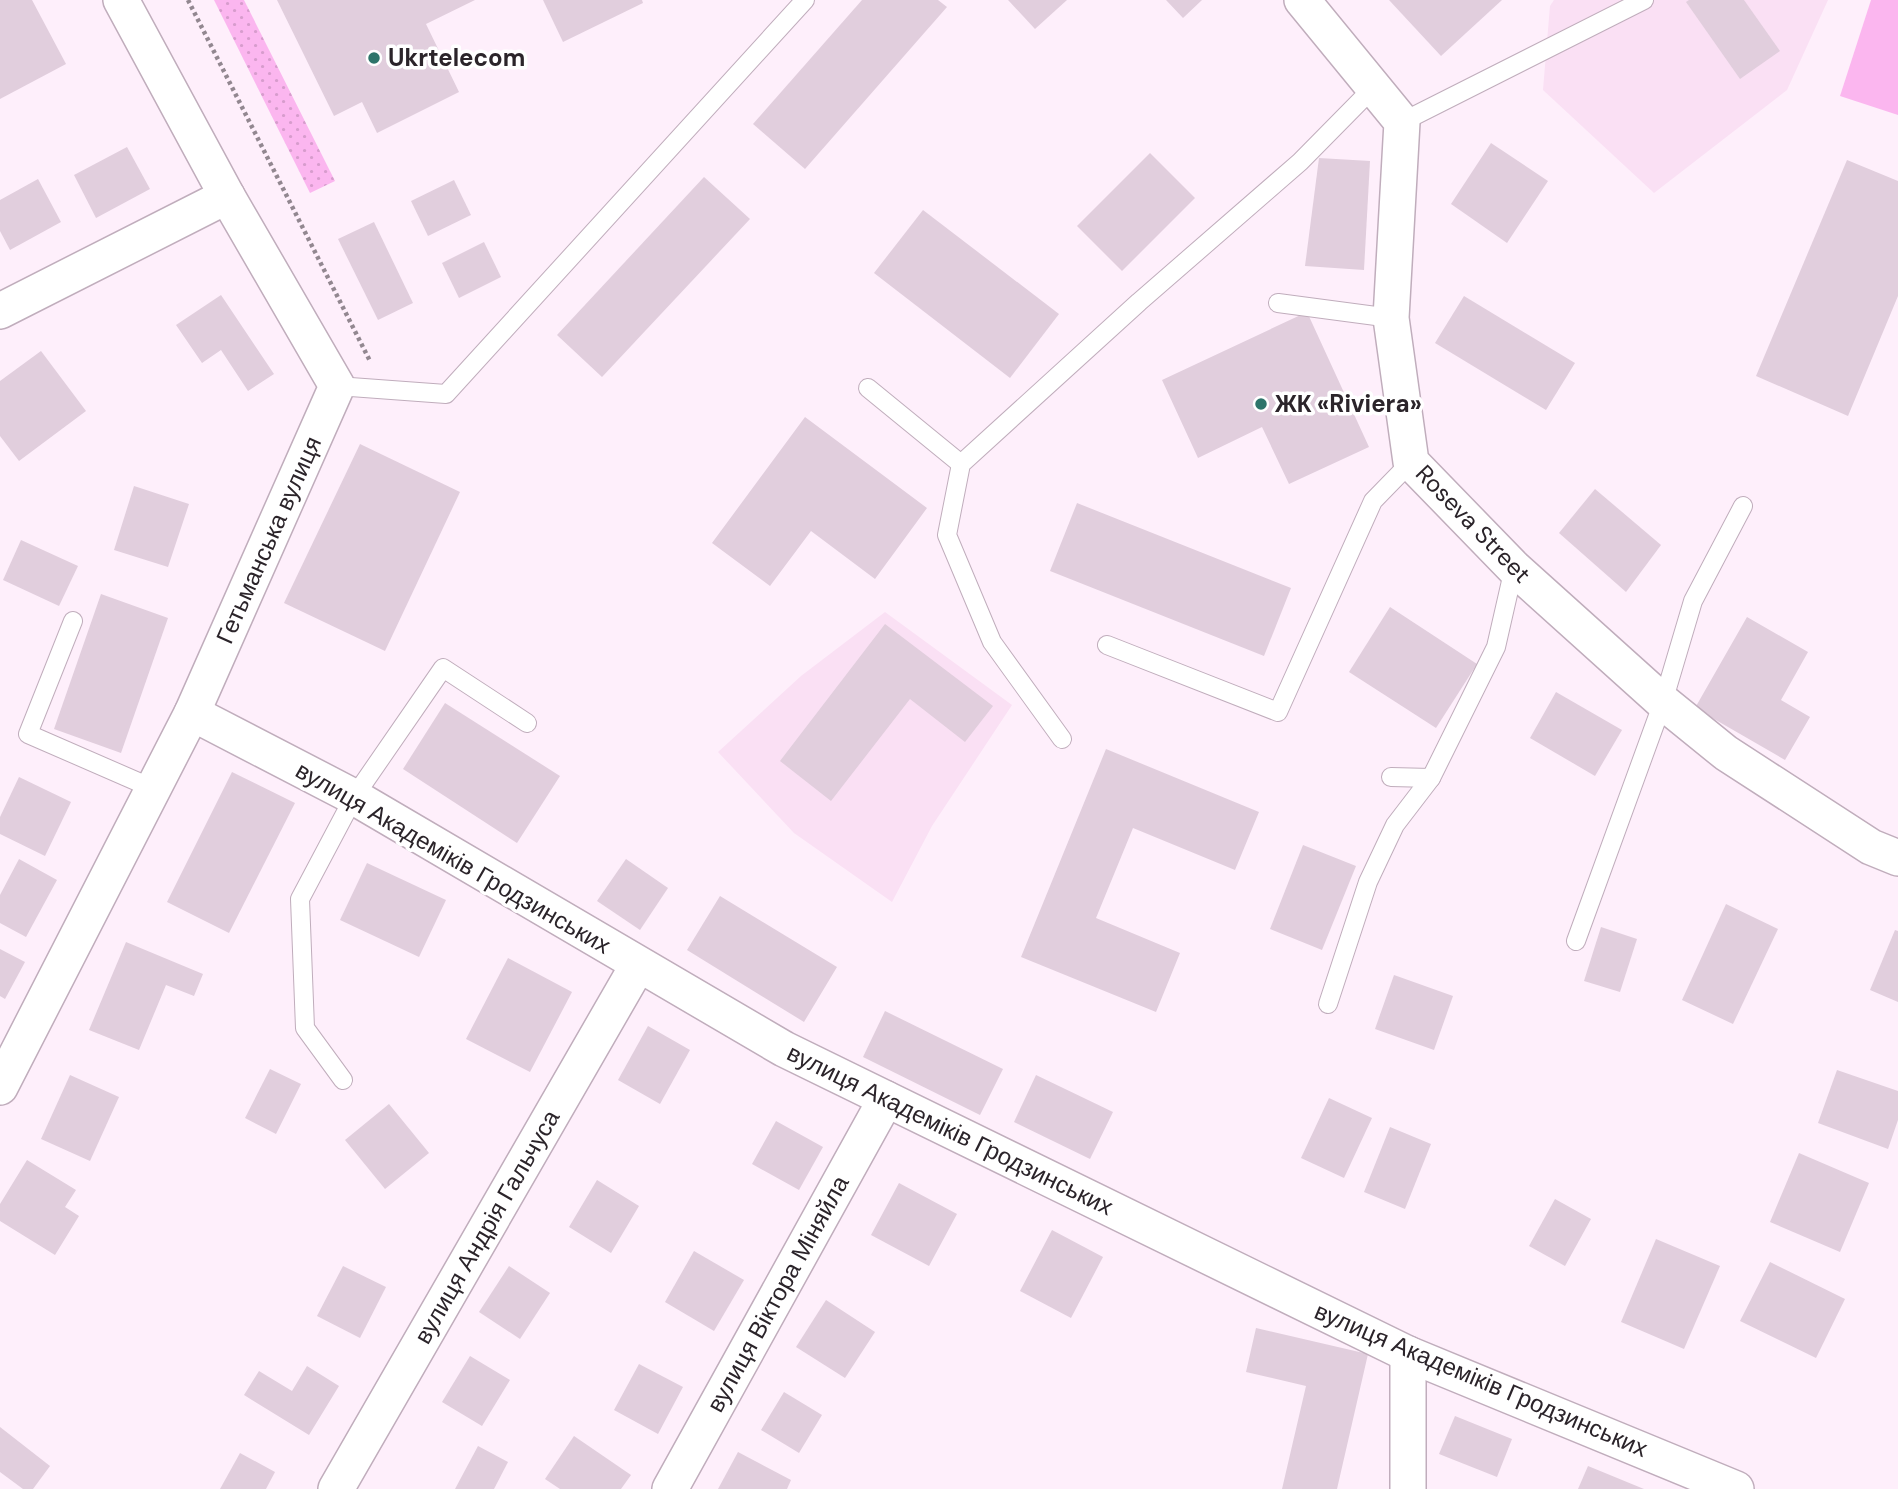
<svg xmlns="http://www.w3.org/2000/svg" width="1898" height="1489" viewBox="0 0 1898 1489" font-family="'DM Sans',sans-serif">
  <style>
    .built { fill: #fae0f4 }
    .grass { fill: url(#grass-dots) }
    .garden { fill: #fbb6ef }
    .building { fill: #e1cedd }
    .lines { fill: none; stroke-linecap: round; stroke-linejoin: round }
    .lane-casing { stroke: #c0adbc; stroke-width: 20 }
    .street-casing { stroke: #c0adbc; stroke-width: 38 }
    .path { stroke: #928790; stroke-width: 4.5; stroke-dasharray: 3.5 3.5; stroke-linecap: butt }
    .lane { stroke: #fff; stroke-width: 18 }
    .street { stroke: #fff; stroke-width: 35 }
    .poi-dot { fill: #2d746a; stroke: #fff; stroke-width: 2.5 }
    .labels { text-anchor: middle; stroke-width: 7; stroke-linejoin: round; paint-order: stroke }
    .poi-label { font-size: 24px; font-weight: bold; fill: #2b242a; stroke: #fff; text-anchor: start }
    .street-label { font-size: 24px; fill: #2b242a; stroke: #fff }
  </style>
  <defs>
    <pattern id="grass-dots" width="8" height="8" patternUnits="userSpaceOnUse" patternTransform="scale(1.75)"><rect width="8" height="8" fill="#fbb6ef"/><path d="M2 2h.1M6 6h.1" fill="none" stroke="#d79ccd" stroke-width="1.8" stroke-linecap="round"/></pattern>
  </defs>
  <rect width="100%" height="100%" fill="#feeffb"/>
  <g class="built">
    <polygon points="1554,0 1828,0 1787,90 1654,193 1543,90 1550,6"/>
    <polygon points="885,612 1012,705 932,826 892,902 794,833 718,752 801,676"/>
  </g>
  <polygon class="grass" points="214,0 244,0 335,181 310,193"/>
  <polygon class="garden" points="1871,0 1898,0 1898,115 1840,96"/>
  <g class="building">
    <polygon points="0,0 32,0 66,64 0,99"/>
    <polygon points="277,0 475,0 426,24 459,92 377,133 362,102 334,116"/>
    <polygon points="543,0 642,0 643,3 563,42"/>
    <polygon points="862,0 938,0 947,7 805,169 753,124"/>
    <polygon points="1008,0 1067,0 1035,29"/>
    <polygon points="1166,0 1202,0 1183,18"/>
    <polygon points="1389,0 1502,0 1441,56"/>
    <polygon points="1689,0 1744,0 1780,51 1740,79 1686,2"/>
    <polygon points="1491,143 1548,181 1507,243 1451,204"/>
    <polygon points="127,147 150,189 96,218 74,175"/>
    <polygon points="1150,153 1195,198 1122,271 1077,226"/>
    <polygon points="1319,158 1370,161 1364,270 1305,266"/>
    <polygon points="1847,160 1898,181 1898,296 1848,416 1756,376"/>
    <polygon points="704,177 750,219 602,377 557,335"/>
    <polygon points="38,179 61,222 10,250 0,231 0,200"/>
    <polygon points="454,180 471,215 428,236 411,201"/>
    <polygon points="923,210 1059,314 1010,378 874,273"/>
    <polygon points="374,222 413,303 378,320 338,239"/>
    <polygon points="484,242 501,277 459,298 442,263"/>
    <polygon points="221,295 274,374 248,391 221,350 202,363 176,325"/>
    <polygon points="1464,296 1575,363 1546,410 1435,343"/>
    <polygon points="1307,312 1369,447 1289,484 1262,427 1198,458 1162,380"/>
    <polygon points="41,351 86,411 19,461 0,436 0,381"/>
    <polygon points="805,417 927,508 875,579 811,531 770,586 712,543"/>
    <polygon points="360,444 460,492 385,651 284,603"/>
    <polygon points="134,486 189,504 168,567 114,550"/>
    <polygon points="1595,489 1661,545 1626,592 1559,533"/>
    <polygon points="1077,503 1291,588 1264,656 1050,571"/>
    <polygon points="21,540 78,566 59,606 3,580"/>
    <polygon points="101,594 168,618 121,753 54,729"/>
    <polygon points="1390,607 1477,664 1436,728 1349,672"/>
    <polygon points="1747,617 1808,652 1781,700 1810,717 1785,760 1695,708"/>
    <polygon points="885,624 993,706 965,742 910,699 831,801 780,761"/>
    <polygon points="1556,692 1622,730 1595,776 1530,738"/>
    <polygon points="445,703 560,776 517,843 403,769"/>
    <polygon points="1106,749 1259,812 1235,870 1133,828 1096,918 1180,953 1156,1012 1021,957"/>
    <polygon points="232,772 295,803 229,933 167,902"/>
    <polygon points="19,777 71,802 45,856 0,834 0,817"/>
    <polygon points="1303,845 1356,866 1322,950 1270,929"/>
    <polygon points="19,859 57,880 26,937 0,923 0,895"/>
    <polygon points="626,859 668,888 640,930 597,901"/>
    <polygon points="367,863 446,900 419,957 340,920"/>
    <polygon points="720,896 837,967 804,1022 687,950"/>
    <polygon points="1726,904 1778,929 1733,1024 1682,1000"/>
    <polygon points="1601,927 1637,939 1620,992 1584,981"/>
    <polygon points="1895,930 1898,931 1898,1002 1870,990"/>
    <polygon points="126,942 203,974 194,996 166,985 139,1050 89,1030"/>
    <polygon points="0,949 25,962 5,999 0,996"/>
    <polygon points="508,958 572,992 530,1072 466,1039"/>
    <polygon points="1394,975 1453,996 1434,1050 1375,1029"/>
    <polygon points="885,1011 1003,1069 980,1115 863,1057"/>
    <polygon points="648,1026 690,1050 660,1104 618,1080"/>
    <polygon points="270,1069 301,1084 276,1134 245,1118"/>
    <polygon points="1837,1070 1898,1091 1898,1120 1888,1149 1818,1123"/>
    <polygon points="70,1075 119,1097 90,1161 41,1139"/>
    <polygon points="1036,1075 1113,1112 1090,1159 1014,1122"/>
    <polygon points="1329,1098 1372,1118 1344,1178 1301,1158"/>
    <polygon points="389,1104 429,1153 385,1189 345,1140"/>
    <polygon points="776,1121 823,1147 799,1190 752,1164"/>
    <polygon points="1390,1127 1431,1144 1405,1209 1364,1192"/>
    <polygon points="1799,1153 1869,1183 1840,1252 1770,1222"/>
    <polygon points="27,1160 76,1190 65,1207 79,1216 55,1255 0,1221 0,1204"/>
    <polygon points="597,1180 639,1206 611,1253 569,1227"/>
    <polygon points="899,1183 957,1214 929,1266 871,1235"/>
    <polygon points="1555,1199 1591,1219 1565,1266 1529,1246"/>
    <polygon points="1052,1230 1103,1257 1071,1318 1020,1291"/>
    <polygon points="1656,1239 1720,1266 1684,1349 1621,1322"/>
    <polygon points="694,1251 744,1280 714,1331 665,1302"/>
    <polygon points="1770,1262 1845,1299 1816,1358 1740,1321"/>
    <polygon points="343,1266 386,1287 360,1338 317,1316"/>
    <polygon points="509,1266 550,1293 520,1339 479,1312"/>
    <polygon points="826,1300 875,1332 845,1378 796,1347"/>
    <polygon points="1256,1328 1368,1354 1337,1489 1282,1489 1306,1386 1246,1372"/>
    <polygon points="470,1356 510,1380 482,1426 442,1402"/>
    <polygon points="639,1364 683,1387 658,1434 614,1410"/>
    <polygon points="307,1366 339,1386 309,1435 244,1395 259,1371 292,1391"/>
    <polygon points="784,1392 822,1415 799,1453 761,1430"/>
    <polygon points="1455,1416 1512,1439 1497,1477 1439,1454"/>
    <polygon points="0,1427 50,1466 33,1489 23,1489 0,1472"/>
    <polygon points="574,1436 631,1475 621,1489 560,1489 545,1479"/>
    <polygon points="478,1446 508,1462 494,1489 455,1489"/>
    <polygon points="738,1452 791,1480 787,1489 718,1489"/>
    <polygon points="240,1453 275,1472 266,1489 220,1489"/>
    <polygon points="1588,1466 1644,1489 1578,1489"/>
  </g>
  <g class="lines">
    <defs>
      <g id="lane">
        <polyline points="1402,122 1644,0"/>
        <polyline points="1278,303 1391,318"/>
        <polyline points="337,386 446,394 805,0"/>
        <polyline points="868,388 961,464"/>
        <polyline points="73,621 28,734 152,788"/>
        <polyline points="1107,645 1278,712 1373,501 1411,462"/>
        <polyline points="1062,739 992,642 947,535 961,464 1139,302 1300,162 1372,89"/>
        <polyline points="1391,777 1431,778 1496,647 1514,568"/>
        <polyline points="1576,941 1663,702 1693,601 1743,506"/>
        <polyline points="1328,1004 1368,882 1395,825 1431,778"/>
        <polyline points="343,1080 305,1028 300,899 354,797 443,668 527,723"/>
      </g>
      <g id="street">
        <polyline points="1302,0 1402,122 1391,318 1411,462 1514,568 1663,702 1726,753 1871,847 1898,858"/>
        <polyline points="0,311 227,196"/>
        <polyline points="192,713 354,797 784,1049 1408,1354 1736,1489"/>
        <polyline points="0,1087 192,713 337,386 227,196 121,0"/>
        <polyline points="336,1489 638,965"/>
        <polyline points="670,1489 886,1099"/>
        <polyline points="1408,1489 1408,1354"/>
      </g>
    </defs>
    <use href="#lane" class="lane-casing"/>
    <use href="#street" class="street-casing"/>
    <polyline class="path" points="188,0 370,361"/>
    <use href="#lane" class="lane"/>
    <use href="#street" class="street"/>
  </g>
  <g class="poi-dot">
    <circle cx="374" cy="58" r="7"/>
    <circle cx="1261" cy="404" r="7"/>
  </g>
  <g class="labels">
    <g class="poi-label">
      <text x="388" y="66">Ukrtelecom</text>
      <text x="1275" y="412">ЖК «Riviera»</text>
    </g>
    <g class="street-label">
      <text transform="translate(1473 524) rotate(46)" y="8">Roseva Street</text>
      <text transform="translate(269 540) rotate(-66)" y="8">Гетьманська вулиця</text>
      <text transform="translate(453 858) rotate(30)" y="8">вулиця Академіків Гродзинських</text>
      <text transform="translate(950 1130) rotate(26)" y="8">вулиця Академіків Гродзинських</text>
      <text transform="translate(487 1227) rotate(-60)" y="8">вулиця Андрія Гальчуса</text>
      <text transform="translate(778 1294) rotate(-61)" y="8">вулиця Віктора Міняйла</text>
      <text transform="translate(1481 1380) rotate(23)" y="8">вулиця Академіків Гродзинських</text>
    </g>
  </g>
</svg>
